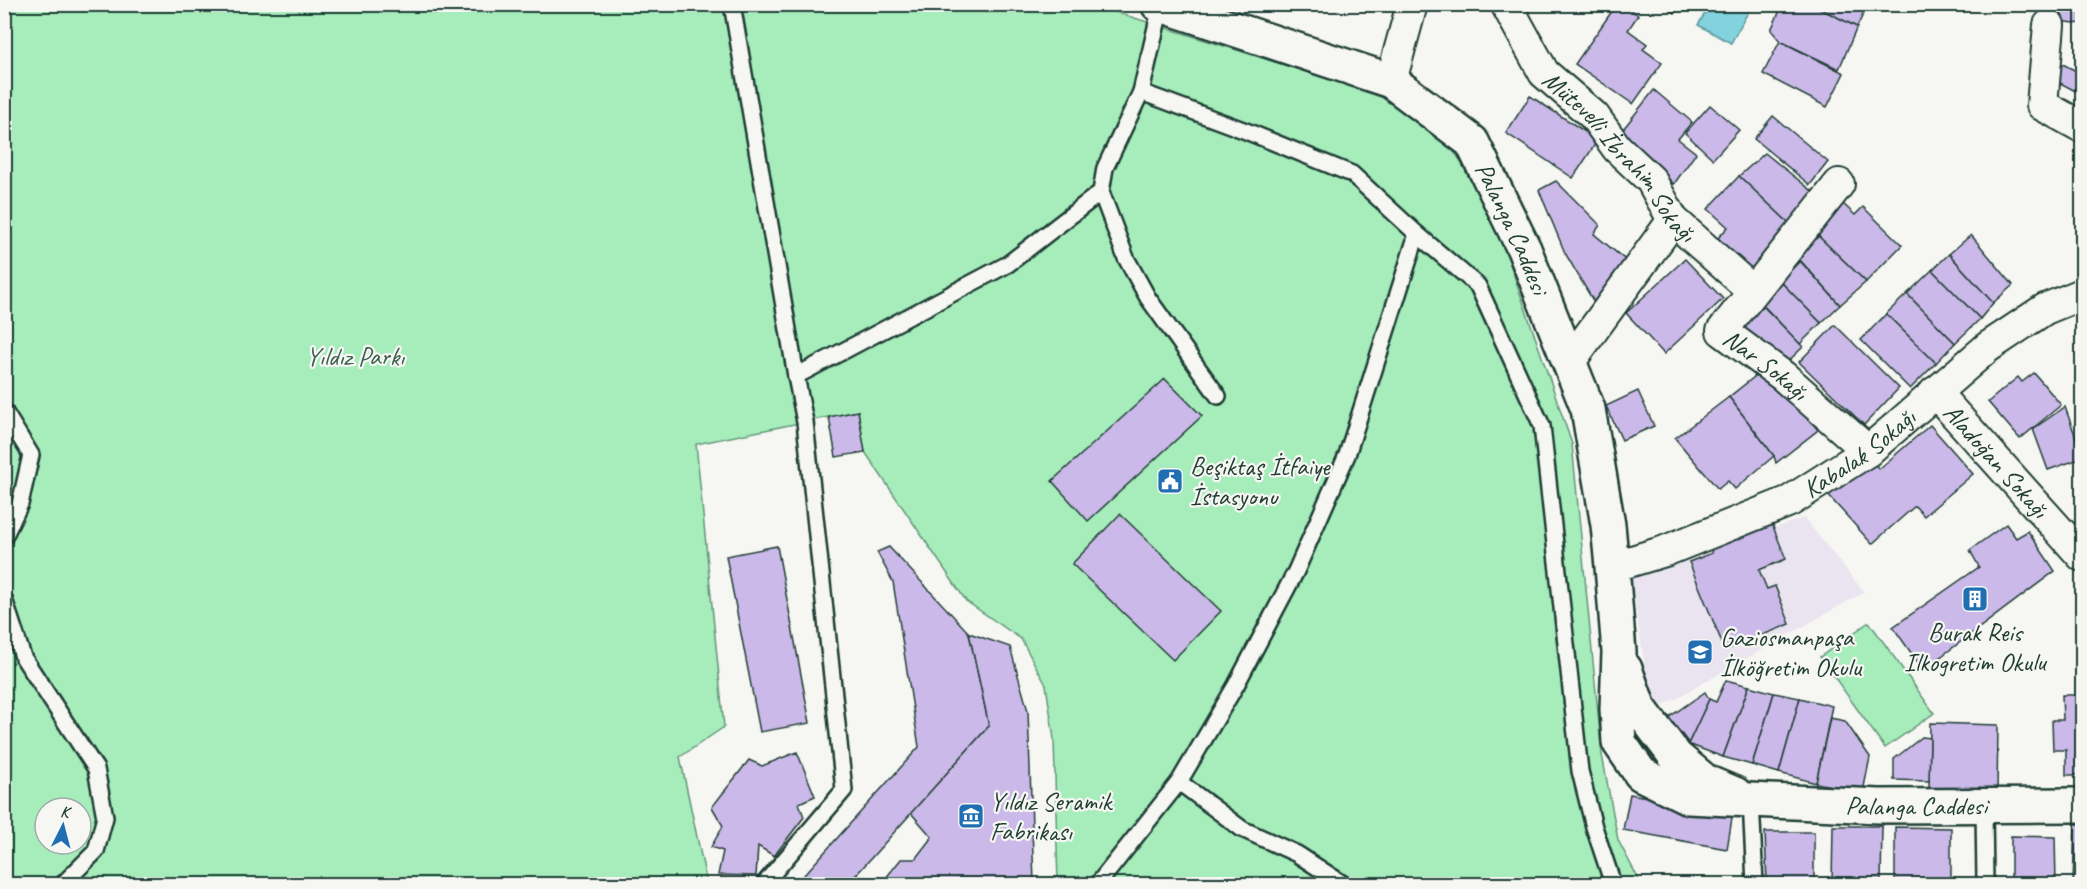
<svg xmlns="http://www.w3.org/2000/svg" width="2087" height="889" viewBox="0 0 2087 889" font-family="Caveat,sans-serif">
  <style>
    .built { fill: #e9e4ef }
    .green { fill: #a6edbb; stroke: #629578; stroke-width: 1.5; fill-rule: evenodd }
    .water { fill: #83d3de; stroke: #5b979a; stroke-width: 1.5 }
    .building { fill: #cbb9e9; stroke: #1f3d34; stroke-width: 1.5 }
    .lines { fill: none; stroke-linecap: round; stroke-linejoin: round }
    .lane-casing { stroke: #1f3d34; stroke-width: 20 }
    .street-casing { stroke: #1f3d34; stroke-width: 34 }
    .secondary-casing { stroke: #1f3d34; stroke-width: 38 }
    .lane { stroke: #f6f6f2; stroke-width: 15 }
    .street { stroke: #f6f6f2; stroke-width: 30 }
    .secondary { stroke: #f6f6f2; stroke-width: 33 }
    .labels { text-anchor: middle; stroke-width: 4.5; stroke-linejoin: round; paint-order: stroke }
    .street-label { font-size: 26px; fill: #1f3d34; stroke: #f6f6f2 }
    .park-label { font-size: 26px; fill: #3a604f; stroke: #f6f6f2 }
    .poi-label { font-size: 26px; fill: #1f3d34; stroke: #f6f6f2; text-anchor: start }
  </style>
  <rect width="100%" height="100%" fill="#f6f6f2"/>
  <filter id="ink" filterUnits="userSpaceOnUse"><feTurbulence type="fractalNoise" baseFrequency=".0167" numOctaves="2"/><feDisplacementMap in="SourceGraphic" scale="12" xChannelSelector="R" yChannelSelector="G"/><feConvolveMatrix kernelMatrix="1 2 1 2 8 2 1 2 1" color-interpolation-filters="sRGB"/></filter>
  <g filter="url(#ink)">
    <polygon class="built" points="1804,518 1864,592 1652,712 1631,578"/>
    <g class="green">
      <path d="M5,4L1093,5L1377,94L1430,123L1458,157L1499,232L1572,444L1602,755L1618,840L1641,884H1058L1054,739L1046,685L1021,639L966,601L865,452L858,411L696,444L724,727L680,757L707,884H5ZM45,808H81V844H45Z"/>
      <polygon points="1869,622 1934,713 1885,748 1820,657"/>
    </g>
    <polygon class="water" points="1710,5 1752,5 1731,43 1698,25"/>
    <g class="building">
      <polygon points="1617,4 1623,4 1638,15 1628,30 1647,44 1643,49 1662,63 1633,104 1575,64"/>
      <polygon points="1662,4 1681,4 1675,13"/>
      <polygon points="1783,4 1811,4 1857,27 1839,69 1780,41 1771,30"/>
      <polygon points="1811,4 1868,4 1857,27"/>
      <polygon points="2046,4 2082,4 2082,24 2051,20 2045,12"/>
      <polygon points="1780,41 1844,73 1827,107 1763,74"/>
      <polygon points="2055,60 2082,74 2081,94 2047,76"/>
      <polygon points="1654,90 1692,122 1678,139 1696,153 1674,184 1620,133"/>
      <polygon points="1530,96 1598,140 1573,178 1506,133"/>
      <polygon points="1710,105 1739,130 1713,159 1685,133"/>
      <polygon points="1773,116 1828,162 1810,185 1754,139"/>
      <polygon points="1765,153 1817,195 1793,227 1739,176"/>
      <polygon points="1739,176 1793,227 1752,271 1718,238 1728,227 1708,209"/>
      <polygon points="1556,181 1600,225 1594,234 1629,263 1598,309 1565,253 1539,190"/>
      <polygon points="1841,202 1855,215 1863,207 1902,245 1866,282 1813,231"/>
      <polygon points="1813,231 1866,282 1840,305 1792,251"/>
      <polygon points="1971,235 2013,285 1993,303 1949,254"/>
      <polygon points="1949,254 1993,303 1980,319 1932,270"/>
      <polygon points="1685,259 1723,299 1664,354 1626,313"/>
      <polygon points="1800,261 1840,305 1821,323 1780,281"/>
      <polygon points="1932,270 1980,319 1955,343 1907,294"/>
      <polygon points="1780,281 1821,323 1800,344 1759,301"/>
      <polygon points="1907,294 1955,343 1936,363 1886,314"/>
      <polygon points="1763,306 1803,347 1778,371 1738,331"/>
      <polygon points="1886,314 1936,363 1910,389 1861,340"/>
      <polygon points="1835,325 1899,388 1864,425 1799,362"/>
      <polygon points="1768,366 1818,430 1776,463 1774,456 1729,397"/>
      <polygon points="2034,373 2061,405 2020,439 1988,402 2018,377 2022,382"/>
      <polygon points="1165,379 1202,416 1088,521 1052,481"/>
      <polygon points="1638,391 1654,426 1622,440 1606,406"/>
      <polygon points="1729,397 1774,456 1735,489 1728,481 1718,489 1675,438"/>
      <polygon points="2065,407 2079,446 2082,445 2082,458 2048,470 2033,429"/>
      <polygon points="858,411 865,452 836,457 829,417"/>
      <polygon points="1930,425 1973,474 1924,516 1915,506 1872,544 1827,494 1869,457 1879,469"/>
      <polygon points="1120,514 1221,611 1173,660 1072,564"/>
      <polygon points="1768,514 1786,559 1759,570 1767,589 1775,586 1790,624 1725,650 1689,562 1712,553 1706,539"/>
      <polygon points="2006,524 2016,538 2028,531 2055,571 1923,670 1893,627 1979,567 1970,550"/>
      <polygon points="777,546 810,723 760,732 726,556"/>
      <polygon points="889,547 969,633 989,726 848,884 796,884 919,747 893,582 877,552"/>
      <polygon points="969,633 1010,647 1028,711 1034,884 985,884 980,882 977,884 881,884 901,859 915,859 932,837 911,813 989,726"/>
      <polygon points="1726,680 1749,686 1723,757 1688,744 1709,699 1716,702"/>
      <polygon points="1749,686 1774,693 1752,765 1723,757"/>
      <polygon points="1705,692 1709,699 1688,744 1668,718"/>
      <polygon points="1774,693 1800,698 1779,773 1752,765"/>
      <polygon points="2062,695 2082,695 2082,775 2066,775 2066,750 2053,750 2052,720 2063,720"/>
      <polygon points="1800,698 1832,706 1816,783 1779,773"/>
      <polygon points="1830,718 1845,721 1870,757 1863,792 1816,783"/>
      <polygon points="1930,723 1998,725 1997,791 1929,789"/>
      <polygon points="1922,737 1930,738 1929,781 1894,780 1894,759"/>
      <polygon points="797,752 815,796 799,803 804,817 774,856 758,846 756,876 718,875 723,851 711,847 723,826 712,807 749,760 762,766"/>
      <polygon points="1630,794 1733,812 1727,849 1623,830"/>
      <polygon points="2075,824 2082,824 2082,884 2073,884"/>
      <polygon points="1833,826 1882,826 1881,883 1895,883 1895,827 1951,828 1951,884 1832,884"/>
      <polygon points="1765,832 1814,832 1814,884 1767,884"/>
      <polygon points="2011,836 2055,837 2056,884 2011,884"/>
    </g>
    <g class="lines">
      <defs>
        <g id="lane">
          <polyline points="732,4 796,376 1008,264 1101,192 1105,168 1141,92 1161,6"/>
          <polyline points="1101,192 1126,258 1148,298 1218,396"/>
          <polyline points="1417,234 1478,286 1542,426 1580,771 1594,827 1613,884"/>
          <polyline points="4,411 31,455 20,504 4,537"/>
          <polyline points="4,599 23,657 96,769 105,817 96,851 63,884"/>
          <polyline points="1179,782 1242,829 1297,854 1343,884"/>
          <polyline points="1751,800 1755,884"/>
          <polyline points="1984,806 1985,884"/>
          <polyline points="764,884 844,790 805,422 796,376"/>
          <polyline points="1098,884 1179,782 1236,685 1296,571 1347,455 1417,234 1352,174 1246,131 1141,92"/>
        </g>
        <g id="street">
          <path id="s1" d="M1506,4L1544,73L1594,116L1617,148L1651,180L1673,220L1753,291"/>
          <polyline points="2049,25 2042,105 2082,127"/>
          <polyline points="1391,81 1411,8 1410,4"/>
          <path id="s2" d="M1839,184L1722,331L1783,376L1868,451"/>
          <polyline points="1569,363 1673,220"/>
          <path id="s3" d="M1935,392L2082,556"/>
          <path id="s4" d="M1612,567L1665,551L1790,501L1868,451L1988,347L2045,309L2082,294"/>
        </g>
        <g id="secondary">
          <path id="s5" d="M1158,4L1391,81L1472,142L1524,249L1588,409L1608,525L1612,567L1619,652L1617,709L1619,742L1641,774L1688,797L1879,806L2082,805"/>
          <polyline points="1625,669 1639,708 1676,757 1706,782 1735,794"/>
        </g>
      </defs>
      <use href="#lane" class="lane-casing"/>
      <use href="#street" class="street-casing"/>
      <use href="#secondary" class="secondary-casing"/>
      <use href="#lane" class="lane"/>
      <use href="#street" class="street"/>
      <use href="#secondary" class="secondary"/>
    </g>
  </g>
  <defs>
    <symbol id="civic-square" viewBox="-11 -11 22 22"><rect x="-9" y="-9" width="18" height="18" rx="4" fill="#1f6fb2" stroke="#f6f6f2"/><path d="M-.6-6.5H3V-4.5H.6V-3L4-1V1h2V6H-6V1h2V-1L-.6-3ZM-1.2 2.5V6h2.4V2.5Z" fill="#fff"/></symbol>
    <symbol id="building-square" viewBox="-11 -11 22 22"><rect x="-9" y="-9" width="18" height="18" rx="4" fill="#1f6fb2" stroke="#f6f6f2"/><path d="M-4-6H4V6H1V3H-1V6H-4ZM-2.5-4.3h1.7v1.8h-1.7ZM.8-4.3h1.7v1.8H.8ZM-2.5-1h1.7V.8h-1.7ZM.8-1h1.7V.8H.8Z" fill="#fff"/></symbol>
    <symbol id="school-square" viewBox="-11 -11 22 22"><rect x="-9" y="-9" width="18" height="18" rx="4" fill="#1f6fb2" stroke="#f6f6f2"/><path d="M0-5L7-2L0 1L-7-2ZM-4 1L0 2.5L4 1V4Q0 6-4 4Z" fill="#fff"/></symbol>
    <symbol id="museum-square" viewBox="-11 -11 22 22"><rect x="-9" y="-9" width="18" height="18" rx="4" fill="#1f6fb2" stroke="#f6f6f2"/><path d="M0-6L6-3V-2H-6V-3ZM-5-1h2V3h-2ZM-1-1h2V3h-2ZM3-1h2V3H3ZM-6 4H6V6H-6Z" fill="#fff"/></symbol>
  </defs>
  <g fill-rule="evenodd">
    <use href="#civic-square" x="1155" y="466" width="30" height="30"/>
    <use href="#building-square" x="1960" y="584" width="30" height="30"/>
    <use href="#school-square" x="1685" y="637" width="30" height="30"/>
    <use href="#museum-square" x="956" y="801" width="30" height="30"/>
  </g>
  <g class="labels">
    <g class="street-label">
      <text dy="9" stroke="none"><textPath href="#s1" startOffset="192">Mütevelli İbrahim Sokağı</textPath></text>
      <text dy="9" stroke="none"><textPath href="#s5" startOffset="442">Palanga Caddesi</textPath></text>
      <text dy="9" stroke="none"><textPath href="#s2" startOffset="243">Nar Sokağı</textPath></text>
      <text dy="9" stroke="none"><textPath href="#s4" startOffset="274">Kabalak Sokağı</textPath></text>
      <text dy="9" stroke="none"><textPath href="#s3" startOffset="92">Aladoğan Sokağı</textPath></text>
      <text dy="9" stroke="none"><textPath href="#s5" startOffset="1293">Palanga Caddesi</textPath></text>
    </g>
    <g class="park-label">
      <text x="355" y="365">Yıldız Parkı</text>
    </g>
    <g class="poi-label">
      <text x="1190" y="475">Beşiktaş İtfaiye<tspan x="1190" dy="30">İstasyonu</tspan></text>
      <text x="1975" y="641" text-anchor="middle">Burak Reis<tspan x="1975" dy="30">Ilkogretim Okulu</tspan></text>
      <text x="1720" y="646">Gaziosmanpaşa<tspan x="1720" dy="30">İlköğretim Okulu</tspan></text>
      <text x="990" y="810">Yıldız Seramik<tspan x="990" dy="30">Fabrikası</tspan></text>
    </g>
  </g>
  <rect width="2087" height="889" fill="none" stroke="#f6f6f2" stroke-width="24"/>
  <rect x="12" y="12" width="2063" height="865" fill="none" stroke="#1f3d34" stroke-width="2" filter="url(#ink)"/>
  <g transform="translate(63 826) rotate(6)"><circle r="28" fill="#f6f6f2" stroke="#a0aca6" stroke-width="1.5"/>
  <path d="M0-4.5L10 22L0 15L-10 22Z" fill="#1f6fb2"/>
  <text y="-9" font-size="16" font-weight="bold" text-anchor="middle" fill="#1f3d34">K</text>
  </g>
</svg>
